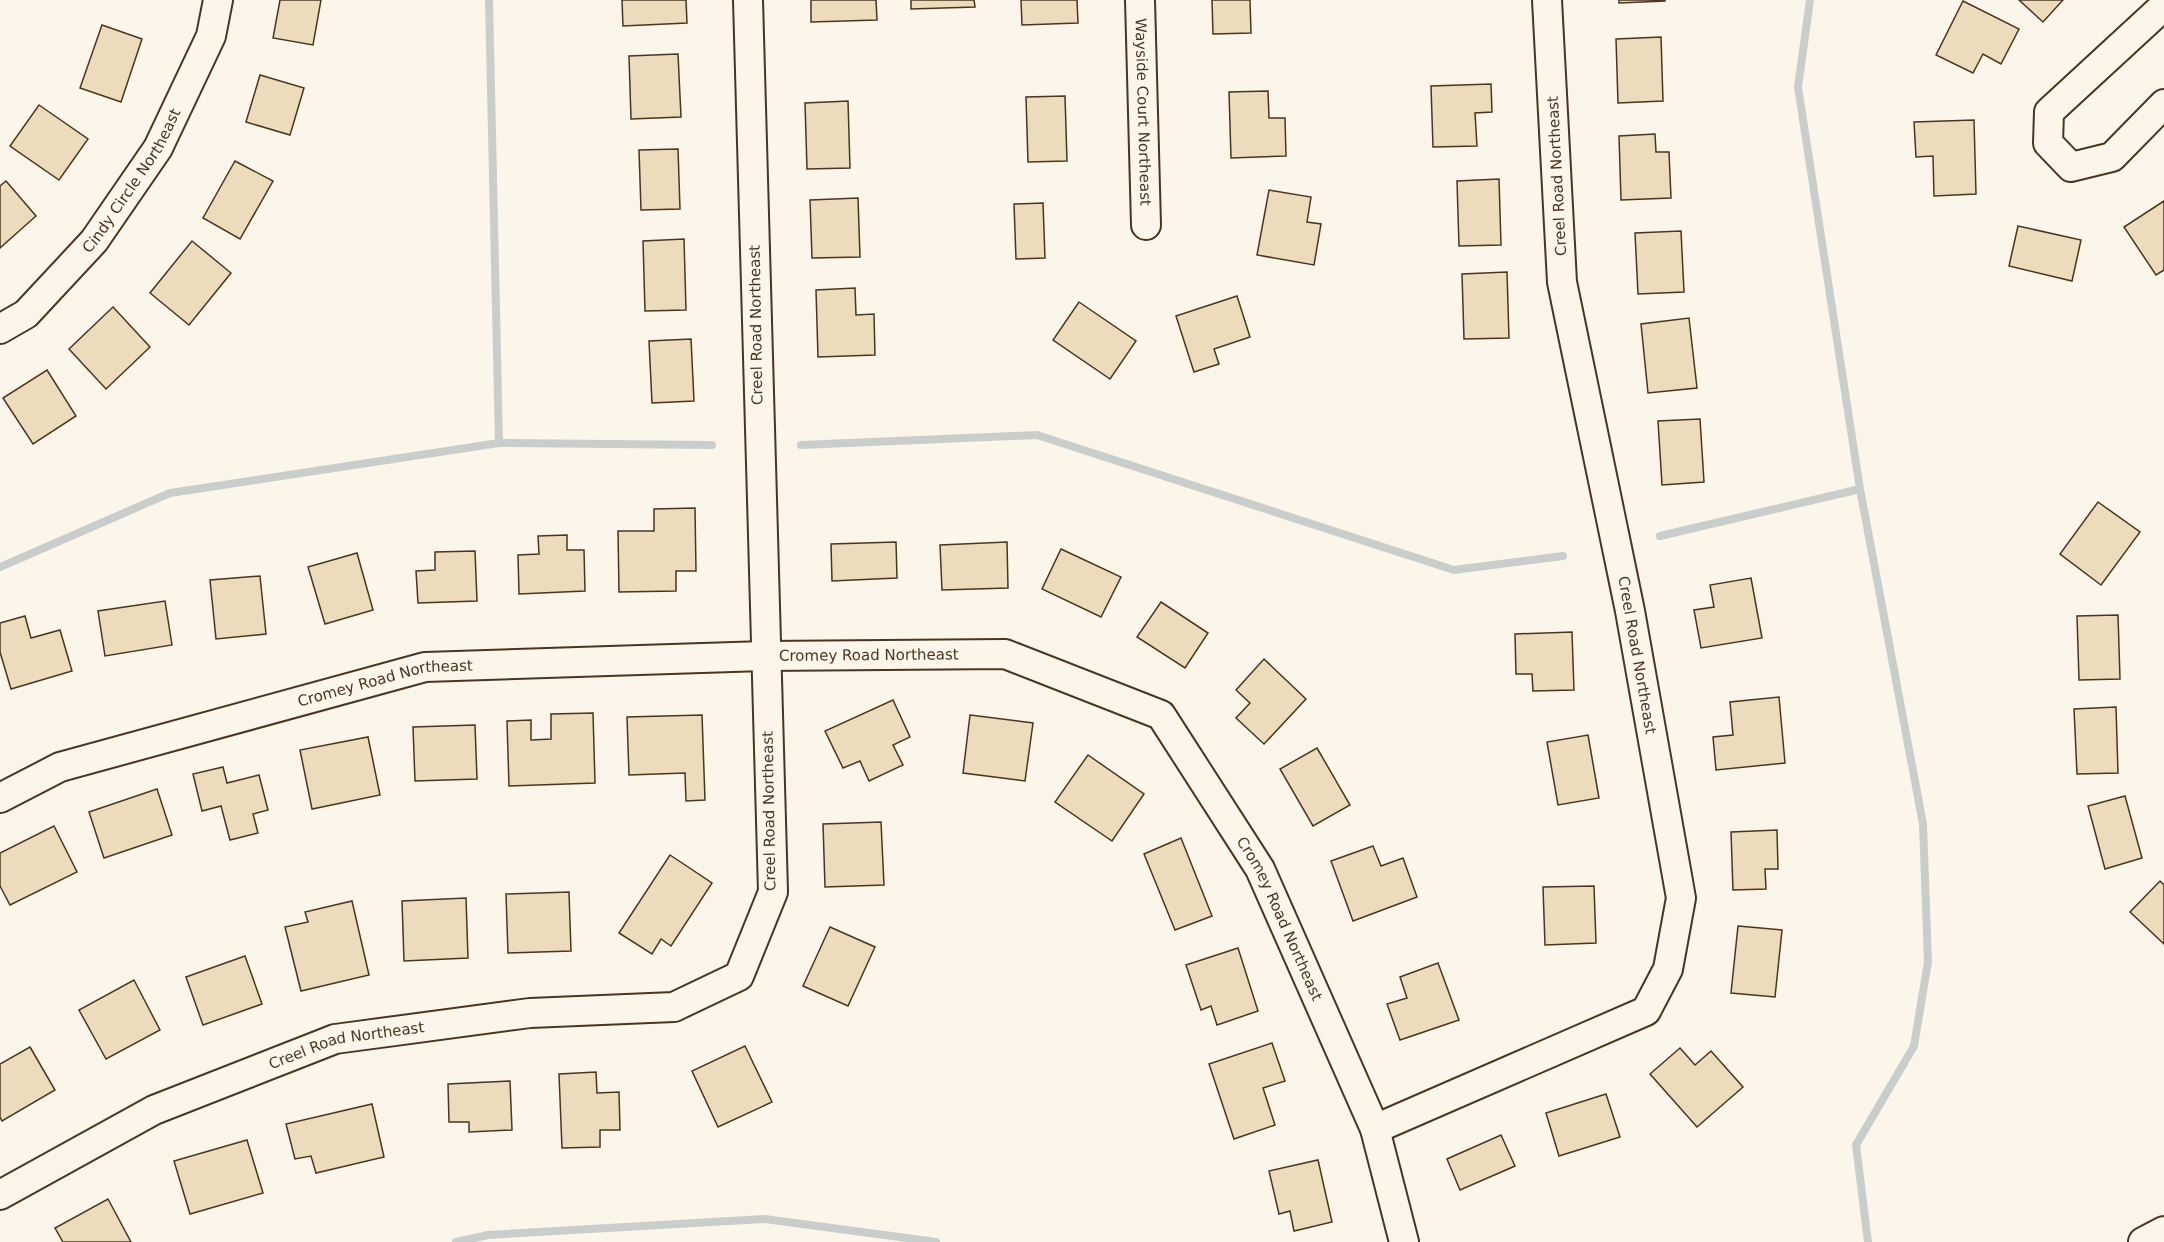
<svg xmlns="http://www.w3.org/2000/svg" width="2164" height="1242" viewBox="0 0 2164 1242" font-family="'DejaVu Sans',sans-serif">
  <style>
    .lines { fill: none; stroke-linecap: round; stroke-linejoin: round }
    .stream { stroke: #c9cecd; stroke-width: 8 }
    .building { fill: #ecdcbc; stroke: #4a3520; stroke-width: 1.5 }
    .minor-casing { stroke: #4a3520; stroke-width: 32 }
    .minor { stroke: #fbf6e9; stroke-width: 28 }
    .labels { text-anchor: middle; stroke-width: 4.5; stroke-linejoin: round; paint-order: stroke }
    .street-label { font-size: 15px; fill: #4a3520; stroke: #fbf6e9 }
  </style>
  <rect width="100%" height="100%" fill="#fbf6e9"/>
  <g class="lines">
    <g class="stream">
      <polyline points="489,0 499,443"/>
      <polyline points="1810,0 1798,87 1860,489 1923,824 1928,962 1914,1046 1856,1145 1868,1242"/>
      <polyline points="801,445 1037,435 1454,570 1563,556"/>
      <polyline points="1660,536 1860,489"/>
      <polyline points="0,567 170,493 499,443 712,445"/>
      <polyline points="456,1242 488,1235 765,1219 936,1242"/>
    </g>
  </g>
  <g class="building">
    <polygon points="280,0 321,0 313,45 273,38"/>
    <polygon points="622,0 686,0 687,23 623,26"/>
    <polygon points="811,0 876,0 877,20 811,22"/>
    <polygon points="911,0 974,0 975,7 911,9"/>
    <polygon points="1021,0 1077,0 1078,23 1022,25"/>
    <polygon points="1212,0 1250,0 1251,33 1213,34"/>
    <polygon points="1619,0 1665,0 1665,1 1619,3"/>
    <polygon points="2019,0 2063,0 2043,22"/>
    <polygon points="1963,1 2019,29 2001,64 1983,54 1973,73 1936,55"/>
    <polygon points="102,25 142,39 121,102 80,88"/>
    <polygon points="1661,37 1663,101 1618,103 1616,39"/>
    <polygon points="678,54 681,117 631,119 629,56"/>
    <polygon points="260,75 304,88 290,135 246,122"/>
    <polygon points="1491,84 1492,112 1475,113 1477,146 1433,147 1431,86"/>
    <polygon points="1268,91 1269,118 1285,118 1286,156 1231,158 1229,92"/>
    <polygon points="1065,96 1067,161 1028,162 1026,97"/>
    <polygon points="848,101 850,168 807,169 805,103"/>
    <polygon points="39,105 88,139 59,180 10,146"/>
    <polygon points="1974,120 1976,194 1934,196 1933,156 1916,157 1914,122"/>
    <polygon points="1655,134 1656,152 1669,152 1671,198 1621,200 1619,136"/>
    <polygon points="678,149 680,209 641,210 639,150"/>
    <polygon points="235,161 273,181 240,239 203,218"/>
    <polygon points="1499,179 1501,245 1459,246 1457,181"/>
    <polygon points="6,181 36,216 0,248 0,186"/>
    <polygon points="1269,190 1311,197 1307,222 1321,224 1314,265 1257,255"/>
    <polygon points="858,198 860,257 812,258 810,200"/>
    <polygon points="2164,201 2164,270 2156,275 2124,227"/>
    <polygon points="1043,203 1045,258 1016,259 1014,204"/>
    <polygon points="2018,226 2081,240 2072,281 2009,266"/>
    <polygon points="1681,231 1684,292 1638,294 1635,233"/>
    <polygon points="684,239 686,310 645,311 643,241"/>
    <polygon points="192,241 231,273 189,325 150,293"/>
    <polygon points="1507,272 1509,338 1464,339 1462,274"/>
    <polygon points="855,288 856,315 874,314 875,355 818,357 816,290"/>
    <polygon points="1237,296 1250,337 1214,349 1219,364 1194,372 1176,316"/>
    <polygon points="1079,302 1136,341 1110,379 1053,340"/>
    <polygon points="113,307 150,347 106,389 69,349"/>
    <polygon points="1689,318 1697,388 1648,393 1641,324"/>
    <polygon points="691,339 694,401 652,403 649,341"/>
    <polygon points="47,370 76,416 33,444 3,398"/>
    <polygon points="1700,419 1704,482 1662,485 1658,421"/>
    <polygon points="2098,502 2140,532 2101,585 2060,554"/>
    <polygon points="695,508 696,571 676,571 676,591 619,592 618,531 654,531 654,509"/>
    <polygon points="567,535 567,550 584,550 585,591 519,594 518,555 539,554 538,536"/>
    <polygon points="896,542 897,578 832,581 831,544"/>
    <polygon points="1007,542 1008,588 942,590 940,545"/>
    <polygon points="1061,549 1121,577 1101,617 1042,589"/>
    <polygon points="475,551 477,601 418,603 416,571 435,570 435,552"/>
    <polygon points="357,553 373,610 325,624 308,567"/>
    <polygon points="260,576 266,634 216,639 210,580"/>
    <polygon points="1751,578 1762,638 1701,648 1694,610 1714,607 1710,585"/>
    <polygon points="165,601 172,645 105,656 98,611"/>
    <polygon points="1161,602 1208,633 1185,668 1137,637"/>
    <polygon points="2118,615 2120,679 2079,680 2077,616"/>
    <polygon points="25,616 31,638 60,630 72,671 11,689 0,652 0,623"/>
    <polygon points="1572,632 1574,690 1533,691 1532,674 1516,674 1515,634"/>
    <polygon points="1264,659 1306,699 1264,744 1236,718 1250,703 1236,690"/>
    <polygon points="1779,697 1785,763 1716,770 1713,737 1733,735 1730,702"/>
    <polygon points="893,700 910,737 893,745 903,765 869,781 860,761 843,768 825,731"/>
    <polygon points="2116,707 2118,773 2077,774 2074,709"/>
    <polygon points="593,713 595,783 509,786 507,721 531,720 531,740 551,739 551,714"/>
    <polygon points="702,715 705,800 686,801 685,773 629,775 627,717"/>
    <polygon points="970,715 1033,723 1025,781 963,773"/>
    <polygon points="475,725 477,779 415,781 413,727"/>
    <polygon points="1588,735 1599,798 1558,805 1547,742"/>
    <polygon points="368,737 380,795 312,809 300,750"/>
    <polygon points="1317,748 1350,805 1313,826 1280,769"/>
    <polygon points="1088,755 1144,794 1112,841 1055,802"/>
    <polygon points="223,767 227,783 259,775 268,810 253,814 258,833 230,840 221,806 202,811 193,774"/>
    <polygon points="157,789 172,835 104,858 89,812"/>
    <polygon points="2125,796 2142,858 2105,869 2088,806"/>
    <polygon points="881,822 884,885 825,887 823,824"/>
    <polygon points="54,826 77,872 10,905 0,886 0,853"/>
    <polygon points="1777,830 1778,869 1765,869 1766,889 1733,890 1731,832"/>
    <polygon points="1181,838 1212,916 1175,930 1144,854"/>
    <polygon points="1373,846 1381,866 1403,858 1417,897 1353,921 1331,861"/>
    <polygon points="670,855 712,883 671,946 661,939 652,954 619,933"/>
    <polygon points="2160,881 2164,885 2164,944 2130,912"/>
    <polygon points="1594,886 1596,943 1545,945 1543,887"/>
    <polygon points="569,892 571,951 508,953 506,894"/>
    <polygon points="466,898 468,958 404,961 402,901"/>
    <polygon points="352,901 369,975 301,991 285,927 308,922 305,912"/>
    <polygon points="1738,926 1782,930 1775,997 1731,993"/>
    <polygon points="830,927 875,947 848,1006 803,986"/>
    <polygon points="1238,948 1258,1011 1217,1025 1211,1006 1201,1010 1186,965"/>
    <polygon points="245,956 262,1004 203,1025 186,977"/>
    <polygon points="1438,963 1459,1020 1400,1040 1387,1004 1407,998 1400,977"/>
    <polygon points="134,980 160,1030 106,1059 79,1010"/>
    <polygon points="1272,1043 1285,1081 1263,1088 1275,1125 1234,1139 1209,1064"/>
    <polygon points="745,1046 772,1102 718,1127 692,1071"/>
    <polygon points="30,1047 55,1090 2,1121 0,1117 0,1064"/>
    <polygon points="1680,1048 1695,1065 1711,1051 1743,1087 1697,1127 1650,1074"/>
    <polygon points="596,1072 597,1093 619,1092 620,1130 600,1130 600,1147 562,1148 559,1074"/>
    <polygon points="510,1081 512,1130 469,1132 469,1122 449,1122 448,1084"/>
    <polygon points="1606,1094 1620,1137 1559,1156 1546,1113"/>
    <polygon points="372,1104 384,1157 316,1173 311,1156 295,1159 286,1124"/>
    <polygon points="1501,1135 1515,1166 1460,1190 1447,1159"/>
    <polygon points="247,1140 263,1193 190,1214 174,1161"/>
    <polygon points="1318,1160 1332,1222 1294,1231 1290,1211 1279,1214 1269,1171"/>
    <polygon points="108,1199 131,1242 63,1242 55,1228"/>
  </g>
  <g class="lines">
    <defs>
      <g id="minor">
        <path id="s1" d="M1140,0L1146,225"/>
        <polyline points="2164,6 2049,112 2048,143 2071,167 2112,157 2164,104"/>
        <path id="s2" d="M0,329L26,314L94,241L158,148L211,36L218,0"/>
        <path id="s3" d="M0,798L60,767L425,667L765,656L1005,654L1161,715L1260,869L1375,1129L1404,1242"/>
        <polyline points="1375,1129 1646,1011 1668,969 1681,898 1630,611 1562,282 1547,0"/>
        <path id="s4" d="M0,1195L154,1110L335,1039L530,1013L674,1007L739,976L773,892L748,0"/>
        <polyline points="2143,1242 2164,1231"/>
      </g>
    </defs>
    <use href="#minor" class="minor-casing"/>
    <use href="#minor" class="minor"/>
  </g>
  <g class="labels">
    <g class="street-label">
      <text dy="5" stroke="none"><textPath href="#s1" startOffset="112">Wayside Court Northeast</textPath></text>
      <text transform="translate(1557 176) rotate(-93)" y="5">Creel Road Northeast</text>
      <text dy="5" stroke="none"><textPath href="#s2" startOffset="201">Cindy Circle Northeast</textPath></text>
      <text transform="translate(756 325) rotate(-91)" y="5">Creel Road Northeast</text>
      <text dy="5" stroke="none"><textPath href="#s3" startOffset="890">Cromey Road Northeast</textPath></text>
      <text transform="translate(1637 655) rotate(80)" y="5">Creel Road Northeast</text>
      <text dy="5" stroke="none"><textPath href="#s3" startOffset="404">Cromey Road Northeast</textPath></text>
      <text transform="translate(769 811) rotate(-91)" y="5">Creel Road Northeast</text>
      <text dy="5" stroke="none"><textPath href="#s3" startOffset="1430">Cromey Road Northeast</textPath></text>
      <text dy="5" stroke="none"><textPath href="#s4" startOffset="380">Creel Road Northeast</textPath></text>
    </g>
  </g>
</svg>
